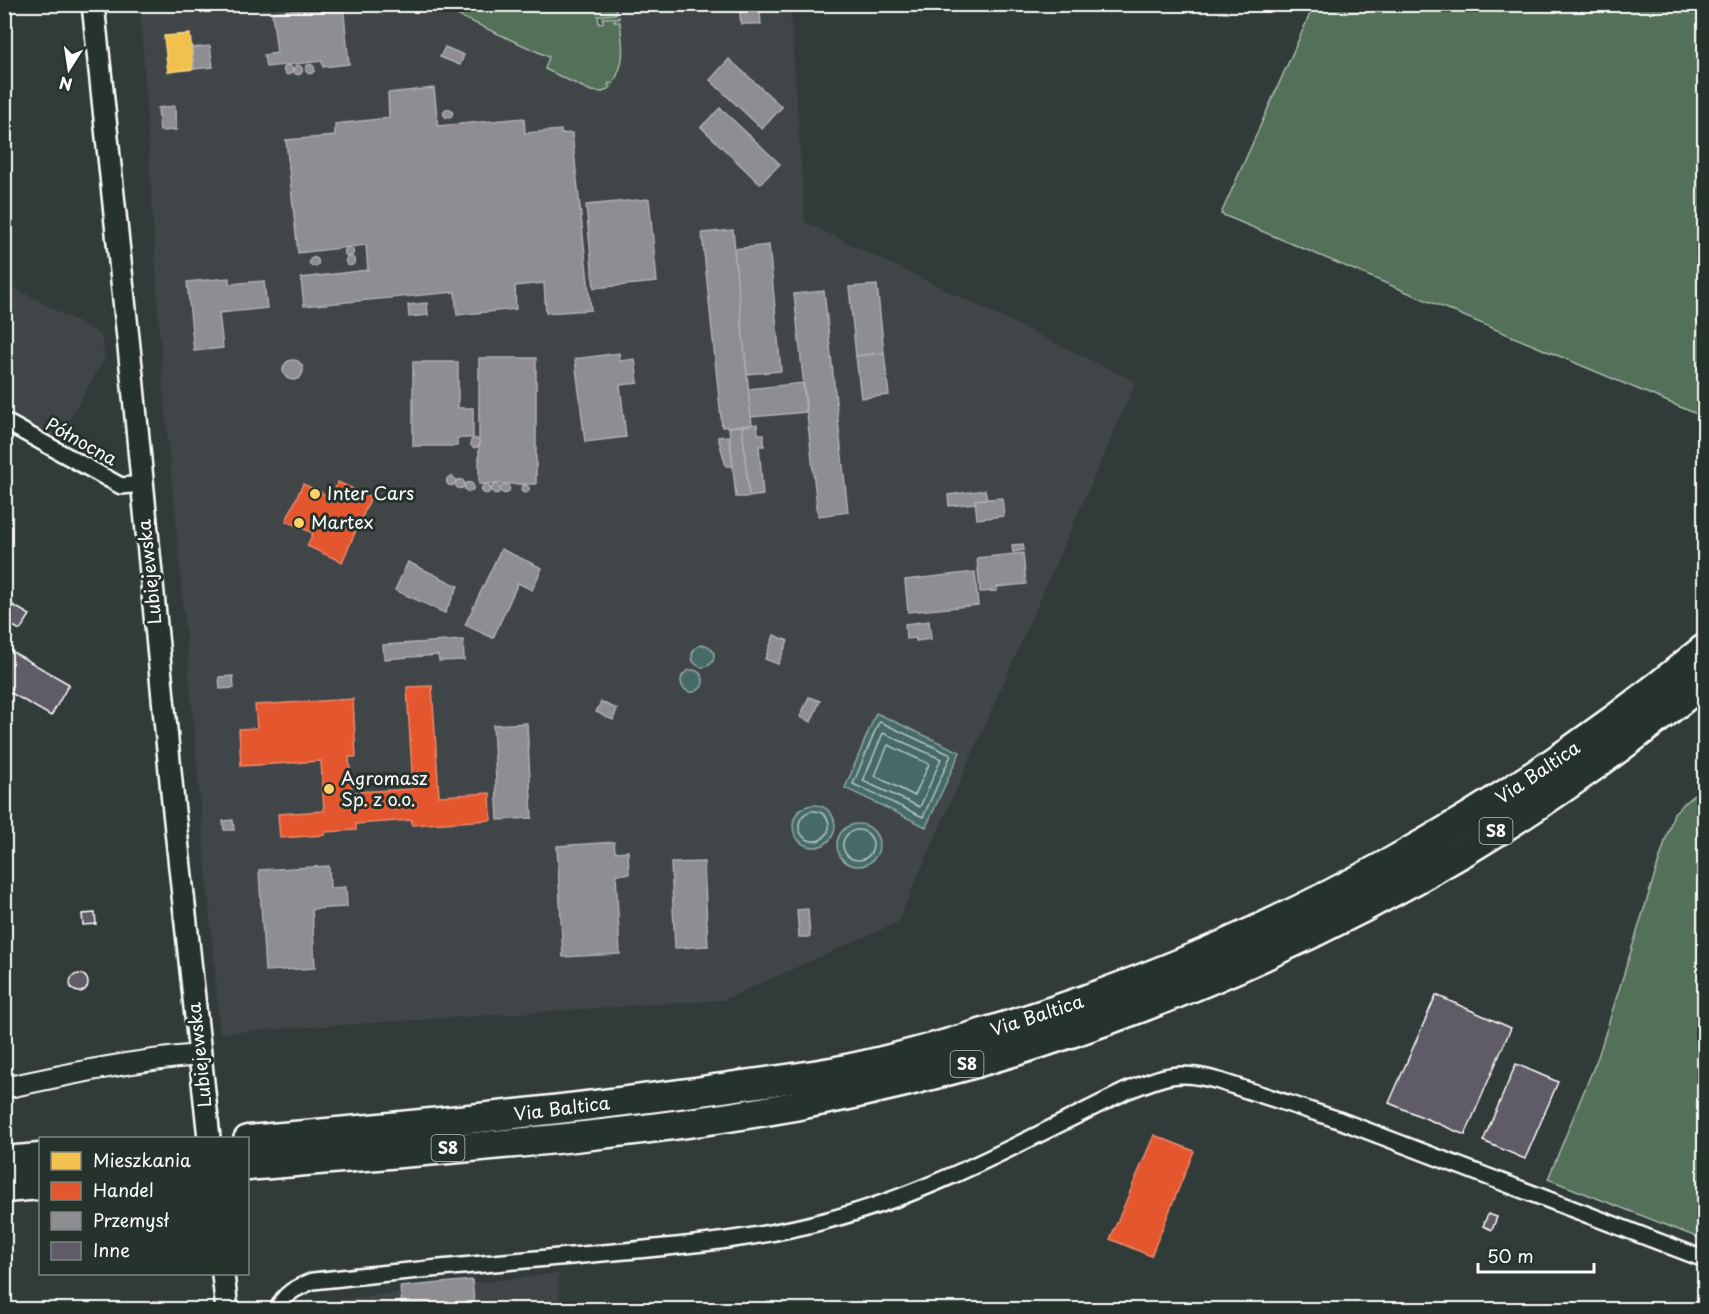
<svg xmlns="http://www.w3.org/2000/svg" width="1709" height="1314" viewBox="0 0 1709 1314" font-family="'Playpen Sans',sans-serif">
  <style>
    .built { fill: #3f4547 }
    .green { fill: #527058; stroke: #a8b8ac; stroke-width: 1.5 }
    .water { fill: #456a68; stroke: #8fa6a4; stroke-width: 1.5 }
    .homes { fill: #f2c14e; stroke: #f6d483; stroke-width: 1.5 }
    .shops { fill: #e4572e; stroke: #ec896d; stroke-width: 1.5 }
    .industry { fill: #8d8d92; stroke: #afafb3; stroke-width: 1.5 }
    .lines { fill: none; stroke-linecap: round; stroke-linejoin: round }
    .shore { stroke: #b5c3c3; stroke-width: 1.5 }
    .building { fill: #5f5c67; stroke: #fff; stroke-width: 1.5 }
    .minor-casing { stroke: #fff; stroke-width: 20 }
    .tertiary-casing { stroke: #fff; stroke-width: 24 }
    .secondary-casing { stroke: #fff; stroke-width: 26 }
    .motorway-casing { stroke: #fff; stroke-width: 33 }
    .minor { stroke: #26332d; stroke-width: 15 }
    .tertiary { stroke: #26332d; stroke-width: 20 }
    .secondary { stroke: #26332d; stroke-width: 21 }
    .motorway { stroke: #26332d; stroke-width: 28 }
    .poi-dot { fill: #ffd166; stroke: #26332d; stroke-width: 2 }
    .labels { text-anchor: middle; stroke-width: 6; stroke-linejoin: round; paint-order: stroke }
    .shield { fill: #26332d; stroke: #bec2c0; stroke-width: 1.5 }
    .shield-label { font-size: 16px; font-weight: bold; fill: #fff }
    .street-label { font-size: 18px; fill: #fff; stroke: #26332d }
    .poi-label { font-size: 18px; fill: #fff; stroke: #26332d; text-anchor: start }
  </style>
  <rect width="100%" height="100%" fill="#313b39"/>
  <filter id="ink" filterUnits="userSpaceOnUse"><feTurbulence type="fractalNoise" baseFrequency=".0167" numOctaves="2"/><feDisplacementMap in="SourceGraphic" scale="12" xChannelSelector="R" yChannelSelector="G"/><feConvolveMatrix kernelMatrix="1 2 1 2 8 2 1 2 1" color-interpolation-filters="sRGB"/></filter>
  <g filter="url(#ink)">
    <g class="built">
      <polygon points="140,5 790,5 805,222 1136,382 898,922 724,1000 220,1033 175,511 163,392"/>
      <polygon points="4,282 101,335 105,358 57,442 5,413"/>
      <polygon points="558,1273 560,1309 306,1310 312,1303"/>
    </g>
    <g class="green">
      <path d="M499,5H616V14L598,16L599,24L603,23V18L619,17V19L614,20L615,22H620C623,48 626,60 613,84L609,83L608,85L611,87L603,92L591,91L545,69L549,57L446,10Z"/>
      <polygon points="1314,5 1704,5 1704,417 1221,214"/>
      <polygon points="1704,785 1704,1240 1548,1179 1598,1057 1674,813"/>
    </g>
    <g class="water">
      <circle cx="703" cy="656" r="11"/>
      <circle cx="692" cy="681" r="11"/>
      <polygon points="876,713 960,752 926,827 845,788"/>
      <circle cx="814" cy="826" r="21"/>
      <circle cx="858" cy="845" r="21"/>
    </g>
    <polygon class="homes" points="190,34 194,69 168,72 164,36"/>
    <g class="shops">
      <polygon points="338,482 371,497 342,562 307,546 313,533 286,521 303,484 331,497"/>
      <polygon points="432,686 439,796 490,793 491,820 412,825 412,820 356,824 356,830 325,832 325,835 280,838 278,814 324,811 321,761 241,766 239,729 257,728 255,705 353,699 356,757 349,757 352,792 413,789 407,687"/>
      <polygon points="1154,1135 1194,1151 1151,1256 1110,1239"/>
    </g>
    <g class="industry">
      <polygon points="739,4 759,4 761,24 741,24"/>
      <polygon points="343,5 349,64 323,67 322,61 266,67 264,55 277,53 272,12"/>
      <polygon points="210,46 213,67 194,69 192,48"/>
      <polygon points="445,47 464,55 460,65 440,57"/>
      <polygon points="729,59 782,107 762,129 710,80"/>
      <circle cx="310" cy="69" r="4.5"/>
      <circle cx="298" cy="70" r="4.5"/>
      <circle cx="288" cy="70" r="4.5"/>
      <polygon points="434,88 438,126 524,118 525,133 561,130 561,134 572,133 591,310 546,313 544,283 515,286 516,309 457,315 455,292 304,306 301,278 368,270 366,245 298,253 286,140 335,136 335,124 389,118 388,93"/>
      <polygon points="175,106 176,130 160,131 158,108"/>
      <polygon points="720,108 780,164 760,184 701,127"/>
      <circle cx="448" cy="113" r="4.5"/>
      <polygon points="649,199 657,282 594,288 586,205"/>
      <polygon points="733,230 752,425 722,427 702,233"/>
      <polygon points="769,245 781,371 747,374 734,249"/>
      <circle cx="349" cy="252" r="4.5"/>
      <circle cx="350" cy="261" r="4.5"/>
      <circle cx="314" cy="262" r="4.5"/>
      <polygon points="229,278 229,284 264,281 267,308 219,313 223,348 194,351 187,282"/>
      <polygon points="877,285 884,353 856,356 849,287"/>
      <polygon points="824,291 848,512 818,516 794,294"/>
      <polygon points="427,303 428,315 409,317 408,305"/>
      <polygon points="619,353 620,361 635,359 638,383 620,385 626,437 585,442 575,359"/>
      <polygon points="884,353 889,395 861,398 856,356"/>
      <rect x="479" y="358" width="57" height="126"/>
      <circle cx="293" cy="370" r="10"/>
      <polygon points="413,362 458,362 458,408 473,408 473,438 457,438 457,446 413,446"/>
      <polygon points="803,383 806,412 751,417 748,389"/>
      <polygon points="757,424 758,434 764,434 764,446 759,446 763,495 749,497 742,426"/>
      <polygon points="742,426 749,497 736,497 729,427"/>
      <polygon points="729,436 733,466 726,466 718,437"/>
      <circle cx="475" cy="443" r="4.5"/>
      <circle cx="451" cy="481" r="4.5"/>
      <circle cx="460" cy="484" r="4.5"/>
      <circle cx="469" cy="487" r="4.5"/>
      <circle cx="496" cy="489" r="4.5"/>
      <circle cx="486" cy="489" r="4.5"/>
      <circle cx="505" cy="489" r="4.5"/>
      <circle cx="525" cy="489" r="4"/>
      <polygon points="985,490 987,499 975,500 975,503 949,506 948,495"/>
      <polygon points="1002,498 1004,516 977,519 975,500"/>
      <polygon points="1023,544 1024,550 1013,552 1012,545"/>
      <polygon points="501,549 542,568 532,590 518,583 493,638 465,625"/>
      <polygon points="1023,553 1026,584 997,587 997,591 980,592 977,558"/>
      <polygon points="408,562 458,586 445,613 395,590"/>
      <polygon points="975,572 978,605 908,612 905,580"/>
      <polygon points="929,621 931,639 916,641 916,638 906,639 905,624"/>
      <polygon points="774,635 788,641 778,664 765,659"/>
      <polygon points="463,640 464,660 439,661 438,655 384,659 383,645"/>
      <polygon points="233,676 234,688 220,689 219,677"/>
      <polygon points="809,697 820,701 811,722 800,717"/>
      <polygon points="601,702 617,709 613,720 596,712"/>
      <polygon points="527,723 532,818 498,820 493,725"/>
      <polygon points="233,820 234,830 224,830 223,821"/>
      <polygon points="614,842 615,852 628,851 629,874 616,874 620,954 563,957 557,846"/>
      <polygon points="704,862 708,946 675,948 671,863"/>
      <polygon points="329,866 330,888 346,887 347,907 312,909 315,968 265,971 259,870"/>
      <polygon points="808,909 810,937 799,937 797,910"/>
      <polygon points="472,1280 475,1310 402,1310 400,1287"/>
      <polygon points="1572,1301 1592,1310 1569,1310"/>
    </g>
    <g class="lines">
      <g class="shore">
        <polygon points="880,722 951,755 923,817 853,784 878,724"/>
        <polygon points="883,733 941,759 920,807 863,781"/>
        <polygon points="888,745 929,764 915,795 913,795 875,776"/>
        <circle cx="814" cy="826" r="15"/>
        <circle cx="858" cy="845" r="15"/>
      </g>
    </g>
    <g class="building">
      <polygon points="4,600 30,615 20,630 4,621"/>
      <polygon points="4,647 69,684 51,716 4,689"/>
      <polygon points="95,913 96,924 83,925 82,914"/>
      <circle cx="79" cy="983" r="9"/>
      <polygon points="1436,995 1511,1028 1465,1135 1389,1103"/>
      <polygon points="1516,1064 1558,1082 1525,1159 1483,1141"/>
      <polygon points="1488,1214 1497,1217 1492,1230 1483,1226"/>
    </g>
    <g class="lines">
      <defs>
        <g id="minor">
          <polyline points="4,421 121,486 142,484"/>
          <path d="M278,1310C283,1293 298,1287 313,1281C410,1270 506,1262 603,1253C679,1246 754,1240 828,1220C932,1193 1027,1139 1124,1092C1163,1076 1177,1069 1219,1081L1339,1120L1704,1259"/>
        </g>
        <path id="tertiary" d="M4,1088C69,1074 134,1060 200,1055"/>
        <g id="secondary">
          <polyline points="93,4 132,376 173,802 209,1138"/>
          <polyline points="223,1274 227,1310"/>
        </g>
        <g id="motorway">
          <path d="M248,1140C399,1127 551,1112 702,1091C748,1084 796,1079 842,1070C911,1056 980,1035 1047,1013C1286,933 1510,810 1704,649"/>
          <polyline points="4,1161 40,1158"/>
          <path d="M248,1166C429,1150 615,1139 794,1106C1028,1063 1263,971 1467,850C1550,800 1629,743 1704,682"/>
          <polyline points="4,1188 40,1185"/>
        </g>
      </defs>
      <use href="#minor" class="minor-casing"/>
      <use href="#tertiary" class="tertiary-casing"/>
      <use href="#secondary" class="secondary-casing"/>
      <use href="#motorway" class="motorway-casing"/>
      <use href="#minor" class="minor"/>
      <use href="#tertiary" class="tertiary"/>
      <use href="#secondary" class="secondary"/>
      <use href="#motorway" class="motorway"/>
    </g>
  </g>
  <g class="poi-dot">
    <circle cx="315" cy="494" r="6"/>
    <circle cx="299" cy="523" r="6"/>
    <circle cx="329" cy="789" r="6"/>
  </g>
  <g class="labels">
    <g class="shield">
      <rect x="1479.5" y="818" width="33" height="26" rx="4.5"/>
      <rect x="950.5" y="1051" width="33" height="26" rx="4.5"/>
      <rect x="431.5" y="1135" width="33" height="26" rx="4.5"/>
    </g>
    <g class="shield-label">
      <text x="1496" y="837">S8</text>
      <text x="967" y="1070">S8</text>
      <text x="448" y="1154">S8</text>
    </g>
    <g class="street-label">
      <text transform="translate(81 442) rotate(29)" y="6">Północna</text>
      <text transform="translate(150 572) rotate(-96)" y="6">Lubiejewska</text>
      <text transform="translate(1538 773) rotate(-34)" y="6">Via Baltica</text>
      <text transform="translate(1037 1016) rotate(-18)" y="6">Via Baltica</text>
      <text transform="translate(200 1055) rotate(-96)" y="6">Lubiejewska</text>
      <text transform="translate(562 1109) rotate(-7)" y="6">Via Baltica</text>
    </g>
    <g class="poi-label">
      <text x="327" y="500">Inter Cars</text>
      <text x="311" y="529">Martex</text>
      <text x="341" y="785">Agromasz<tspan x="341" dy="21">Sp. z o.o.</tspan></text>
    </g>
  </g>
  <rect width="1709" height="1314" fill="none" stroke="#26332d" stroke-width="24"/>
  <rect x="12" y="12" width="1685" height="1290" fill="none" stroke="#fff" stroke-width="2" filter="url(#ink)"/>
  <rect x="39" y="1137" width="210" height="138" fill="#26332d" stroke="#7d8581" stroke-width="1.5"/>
  <rect x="51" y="1152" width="30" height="18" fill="#f2c14e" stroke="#7d8581" stroke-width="1.5"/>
  <text x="93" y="1167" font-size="18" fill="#ffffff">Mieszkania</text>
  <rect x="51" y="1182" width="30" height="18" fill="#e4572e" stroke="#7d8581" stroke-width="1.5"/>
  <text x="93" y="1197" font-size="18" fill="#ffffff">Handel</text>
  <rect x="51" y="1212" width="30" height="18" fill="#8d8d92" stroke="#7d8581" stroke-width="1.5"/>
  <text x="93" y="1227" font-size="18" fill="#ffffff">Przemysł</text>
  <rect x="51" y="1242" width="30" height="18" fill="#5f5c67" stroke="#7d8581" stroke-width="1.5"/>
  <text x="93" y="1257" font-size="18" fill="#ffffff">Inne</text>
  <g transform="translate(69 69) rotate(192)" stroke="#26332d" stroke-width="4.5" paint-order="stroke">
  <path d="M0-4.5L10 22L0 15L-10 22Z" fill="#ffffff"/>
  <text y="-9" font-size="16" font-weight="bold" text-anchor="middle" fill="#ffffff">N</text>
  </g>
  <path d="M1478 1263v9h116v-9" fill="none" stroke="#ffffff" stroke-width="3"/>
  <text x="1487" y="1263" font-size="18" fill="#ffffff" stroke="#26332d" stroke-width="4.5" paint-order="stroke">50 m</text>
</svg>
